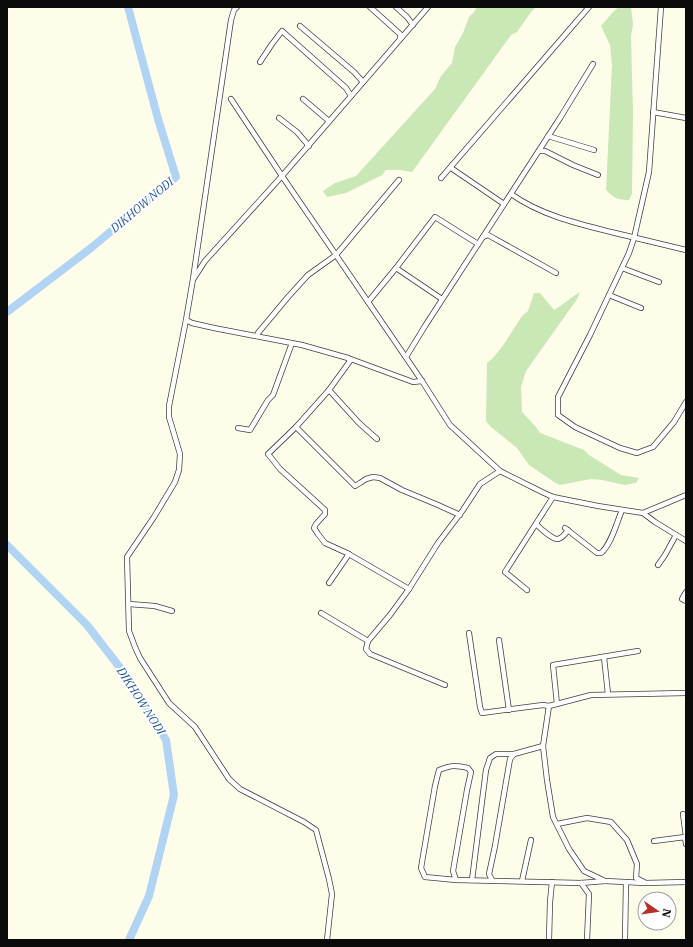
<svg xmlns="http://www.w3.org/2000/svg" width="693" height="947" viewBox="0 0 693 947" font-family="'IBM Plex Serif',serif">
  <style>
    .green { fill: #cae7b6 }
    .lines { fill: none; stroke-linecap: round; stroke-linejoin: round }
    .river { stroke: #b1d4f4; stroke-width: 8 }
    .street-casing { stroke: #3e3e3e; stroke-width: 6 }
    .street { stroke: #fff; stroke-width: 4.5 }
    .labels { text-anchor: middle; stroke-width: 4; stroke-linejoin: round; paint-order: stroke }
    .water-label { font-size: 12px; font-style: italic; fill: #195499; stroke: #fff }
  </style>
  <rect width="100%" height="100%" fill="#fefdea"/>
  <g class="green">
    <polygon points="477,7 536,7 531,12 517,32 511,35 412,172 400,170 386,170 382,175 346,193 327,197 323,191 335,183 356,176 435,89 441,76 452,63 455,47 463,33 469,17 474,12"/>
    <path d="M619,7H631L633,24L631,36L633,113L632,194L629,200C618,200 614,198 606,190L612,65L610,45L601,26L613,12Z"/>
    <path d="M580,292L577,299L570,309L526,371L521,387L522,412L536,427L540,433L584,450L589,455L621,475L639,478L636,483L625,485L602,480L591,479L560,485L554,482L529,465L517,448L491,427L486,421L487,363L492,359L502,347L522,316L528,311L534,293H540L554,310C563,305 571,297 580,292Z"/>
  </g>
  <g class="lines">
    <g class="river">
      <polyline points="7,312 91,248 176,177 158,119 128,7"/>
      <polyline points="7,545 87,625 128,678 166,740 174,795 149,896 129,940"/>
    </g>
    <defs>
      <g id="street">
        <polyline points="237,7 234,10 231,20 193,279 186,320 169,406 169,417 180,454 179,470 175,482 154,517 127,557 129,631 135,647 140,658 169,703 195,727 229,779 240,789 304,822 316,830 329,879 332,894 327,940"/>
        <polyline points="370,7 400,34 400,39"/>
        <polyline points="396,7 407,17 413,25"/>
        <polyline points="661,7 649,172 634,238 629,253 590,335 558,397 558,415 575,427 620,448 637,453 653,447 674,422 686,402"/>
        <polyline points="300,26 354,72 363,82"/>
        <polyline points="260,62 272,44 282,31 346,88 351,96"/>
        <polyline points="231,99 282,176 422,381 450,425 500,471 542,492 553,497 598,506 643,513 655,522 686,541"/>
        <polyline points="303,99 329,121"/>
        <polyline points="653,112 686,118"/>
        <polyline points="279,118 297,132 309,146"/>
        <polyline points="548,136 594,150"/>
        <polyline points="539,151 545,151 573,165 598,175"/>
        <polyline points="452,165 451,168 504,204"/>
        <polyline points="441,178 589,7"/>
        <path d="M511,194C541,215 575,223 611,232C636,238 661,244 686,250"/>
        <polyline points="483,237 488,235 556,273"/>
        <polyline points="396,268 442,299"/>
        <polyline points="622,268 659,282"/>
        <polyline points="194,278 205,261 282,176 428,7"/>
        <polyline points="609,295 641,308"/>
        <polyline points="368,302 396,268 435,217 478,244"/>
        <polyline points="186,320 192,323 214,328 302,345 348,358 413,382 422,381"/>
        <polyline points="257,336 258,333 288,297 308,275 336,255 399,180"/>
        <polyline points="406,357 425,326 560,118 593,64"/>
        <polyline points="348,358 350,361 329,390 296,427 268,454 280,469 325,510 325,514 316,524 314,528 318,534 325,543 347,553 409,589"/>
        <polyline points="329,390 359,423 377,439"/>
        <polyline points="296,427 355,486 360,483 366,479 373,477 380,478 402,490 438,505 460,515"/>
        <polyline points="238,428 250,430 268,400 273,395 292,343"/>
        <polyline points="643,513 686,495"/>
        <path d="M536,524C540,528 553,540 558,539C562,538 566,533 568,530"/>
        <path d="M565,528L597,553H601C611,545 617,522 622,510"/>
        <polyline points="658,565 665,555 676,535"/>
        <polyline points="329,583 349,554"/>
        <polyline points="527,590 505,572 553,497"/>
        <polyline points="686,592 682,599 686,601"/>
        <polyline points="129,604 155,606 172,611"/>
        <polyline points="321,613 368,641"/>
        <polyline points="469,633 480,707 482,713 543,705 549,706"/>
        <polyline points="499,640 509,710"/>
        <polyline points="604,657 608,694"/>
        <polyline points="445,685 370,654 366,649 368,641 390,615 409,589 438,543 463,510 480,484 500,471"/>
        <polyline points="686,693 591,695 549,706 543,746 547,780 553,817 569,849 584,871 605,881 645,883 686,882"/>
        <polyline points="557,704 553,665 638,651"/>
        <polyline points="683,814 686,837"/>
        <polyline points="557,824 587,818 611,822 627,840 637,864 636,878 644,882"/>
        <polyline points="654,841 685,837 686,844"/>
        <path d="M456,880L453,871L467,790L471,772L468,768C455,765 452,765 439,770L435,786L421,868L425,877L456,880L581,883L605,881"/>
        <polyline points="472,880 486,770 490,758 496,754 514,754"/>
        <polyline points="492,880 489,874 495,846 510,759 514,754 543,746"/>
        <polyline points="522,881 531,840"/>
        <polyline points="581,883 589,894 587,940"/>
        <polyline points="549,940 550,902 552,882"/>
        <polyline points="625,940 626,882"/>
      </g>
    </defs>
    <use href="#street" class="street-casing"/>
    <use href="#street" class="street"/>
  </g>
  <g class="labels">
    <g class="water-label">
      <text transform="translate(142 205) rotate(-40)" y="4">DIKHOW NODI</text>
      <text transform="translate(141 701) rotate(57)" y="4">DIKHOW NODI</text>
    </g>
  </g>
  <rect width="693" height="947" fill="none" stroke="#0b0b0b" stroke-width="16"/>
  <g transform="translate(657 911) rotate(103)"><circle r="19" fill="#ffffff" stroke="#9d9d9d"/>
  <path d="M0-3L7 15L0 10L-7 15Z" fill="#b73028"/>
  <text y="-6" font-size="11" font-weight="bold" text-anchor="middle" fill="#0b0b0b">N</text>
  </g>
</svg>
